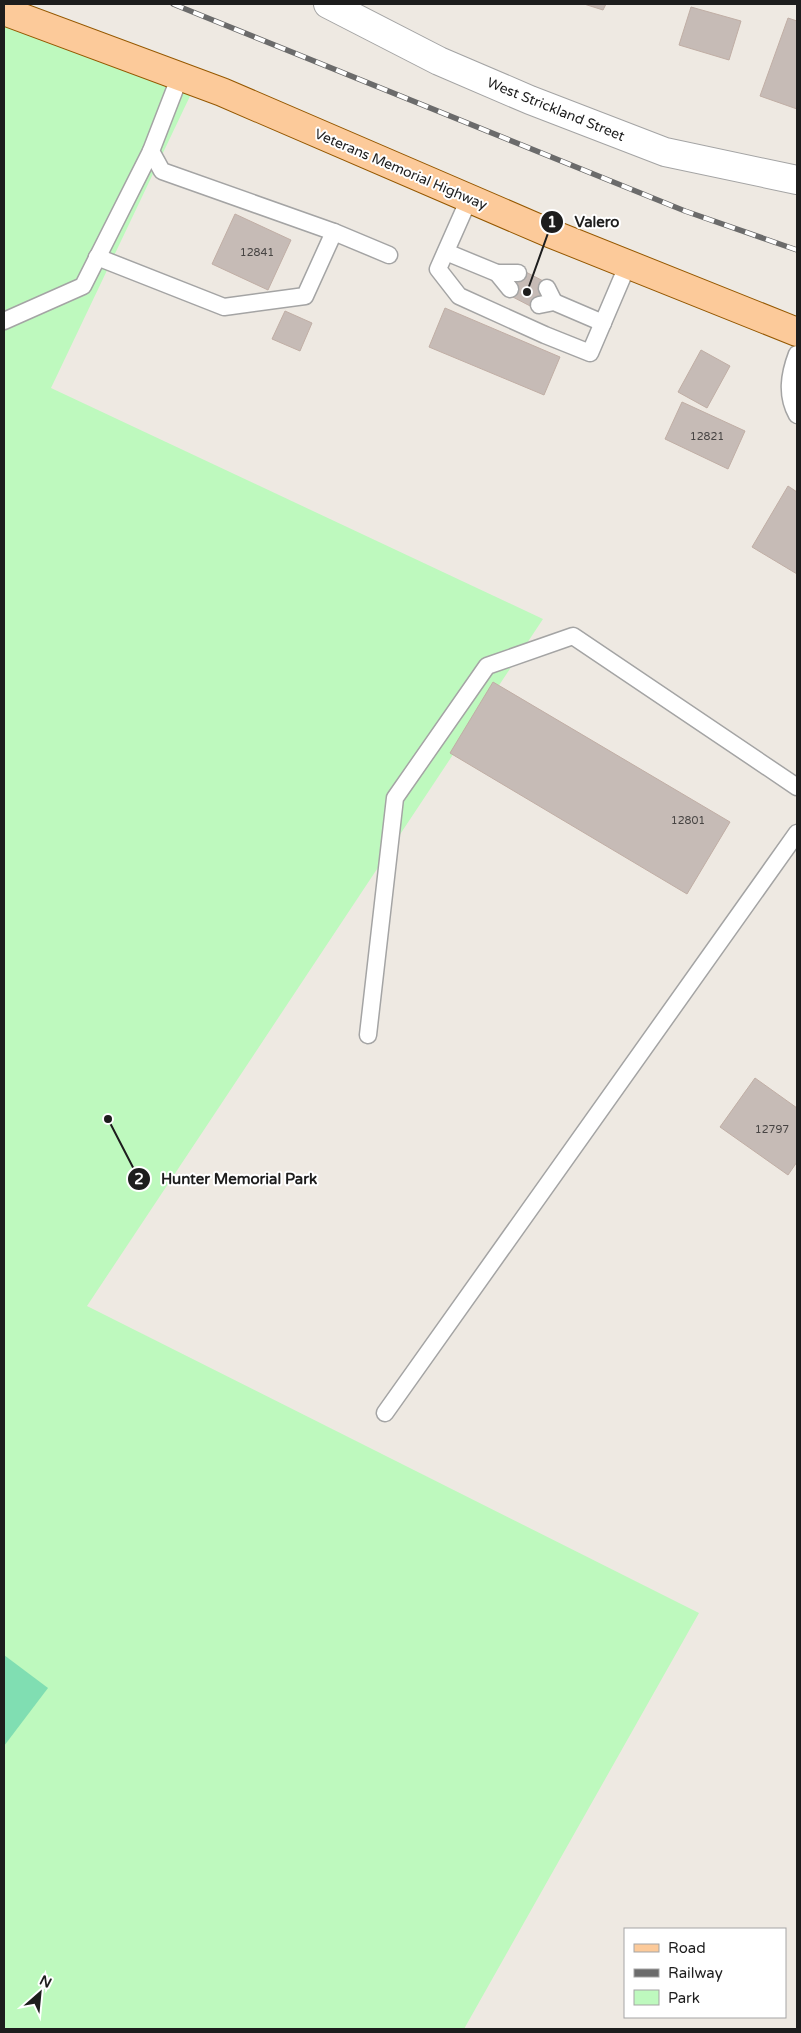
<svg xmlns="http://www.w3.org/2000/svg" width="801" height="2033" viewBox="0 0 801 2033" font-family="'Varela Round',sans-serif">
  <style>
    .park { fill: #bef9be }
    .pitch { fill: #80deb2 }
    .building { fill: #c6bbb6; stroke: #c0aea5 }
    .lines { fill: none; stroke-linecap: round; stroke-linejoin: round }
    .service-casing { stroke: #a4a4a4; stroke-width: 19 }
    .minor-casing { stroke: #a4a4a4; stroke-width: 30 }
    .primary-casing { stroke: #955800; stroke-width: 30 }
    .service { stroke: #fff; stroke-width: 16 }
    .minor { stroke: #fff; stroke-width: 28 }
    .primary { stroke: #fcca9a; stroke-width: 28 }
    .rail-casing { stroke: #6b6b6b; stroke-width: 5.5 }
    .rail { stroke: #fff; stroke-width: 4; stroke-dasharray: 11; stroke-linecap: butt }
    .labels { text-anchor: middle; stroke-width: 4; stroke-linejoin: round; paint-order: stroke }
    .number-label { font-size: 11px; fill: #474443 }
    .street-label { font-size: 14px; fill: #1d1d1d; stroke: #fff }
    .leader { fill: none; stroke: #1d1d1d; stroke-width: 2 }
    .callout-dot { fill: #1d1d1d; stroke: #fff; stroke-width: 2 }
    .mark-label { font-size: 15px; text-anchor: middle; font-weight: bold; fill: #fff }
    .callout-label { font-size: 15px; text-anchor: middle; font-weight: bold; fill: #1d1d1d; stroke: #fff; stroke-width: 4; stroke-linejoin: round; paint-order: stroke }
  </style>
  <rect width="100%" height="100%" fill="#eee9e2"/>
  <polygon class="park" points="4,22 191,94 51,388 543,619 87,1306 699,1613 464,2029 4,2029"/>
  <polygon class="pitch" points="4,1655 48,1688 4,1746"/>
  <g class="building">
    <polygon points="584,4 606,4 603,10"/>
    <polygon points="691,7 741,21 729,60 679,45"/>
    <polygon points="788,18 797,21 797,109 760,96"/>
    <polygon points="235,214 291,240 268,290 212,264"/>
    <polygon points="520,269 549,284 536,309 507,294"/>
    <polygon points="445,308 560,357 544,395 429,347"/>
    <polygon points="285,311 312,323 300,351 272,339"/>
    <polygon points="701,350 730,366 707,408 678,392"/>
    <polygon points="682,402 745,431 728,469 665,439"/>
    <polygon points="788,486 797,492 797,574 752,547"/>
    <polygon points="493,682 730,822 687,894 450,753"/>
    <polygon points="755,1078 797,1108 797,1162 788,1175 720,1127"/>
  </g>
  <g class="lines">
    <defs>
      <g id="service">
        <polyline points="180,76 151,151 162,171 334,232 389,255"/>
        <polyline points="469,199 438,269 459,296 545,335 590,353 628,264"/>
        <polyline points="446,252 497,273 510,289"/>
        <polyline points="97,257 224,307 305,296 334,232"/>
        <polyline points="497,273 518,273"/>
        <polyline points="547,288 554,302"/>
        <polyline points="539,305 554,302 603,323"/>
        <polyline points="4,321 83,286 151,151"/>
        <path d="M797,354C789,375 786,395 797,415"/>
        <polyline points="368,1035 395,798 487,666 573,636 797,787"/>
        <polyline points="385,1413 797,833"/>
      </g>
      <polyline id="minor" points="328,4 439,61 530,100 665,152 797,180"/>
      <polyline id="primary" points="4,11 222,92 547,232 797,332"/>
    </defs>
    <use href="#service" class="service-casing"/>
    <use href="#minor" class="minor-casing"/>
    <use href="#primary" class="primary-casing"/>
    <use href="#service" class="service"/>
    <use href="#minor" class="minor"/>
    <use href="#primary" class="primary"/>
    <defs>
      <polyline id="rail" points="173,4 685,211 797,250"/>
    </defs>
    <use href="#rail" class="rail-casing"/>
    <use href="#rail" class="rail"/>
  </g>
  <g class="labels">
    <g class="number-label">
      <text x="257" y="256">12841</text>
      <text x="707" y="440">12821</text>
      <text x="688" y="824">12801</text>
      <text x="772" y="1133">12797</text>
    </g>
    <g class="street-label">
      <text transform="translate(556 109) rotate(22)" y="5">West Strickland Street</text>
      <text transform="translate(401 169) rotate(23)" y="5">Veterans Memorial Highway</text>
    </g>
  </g>
  <path class="leader" d="M527 292L552 222M108 1119L139 1179"/>
  <g class="callout-dot">
    <circle cx="527" cy="292" r="5"/>
    <circle cx="108" cy="1119" r="5"/>
    <circle cx="552" cy="222" r="12"/>
    <circle cx="139" cy="1179" r="12"/>
  </g>
  <g class="mark-label">
    <text x="552" y="227">1</text>
    <text x="139" y="1184">2</text>
  </g>
  <g class="callout-label">
    <text x="597" y="227">Valero</text>
    <text x="239" y="1184">Hunter Memorial Park</text>
  </g>
  <rect width="801" height="2033" fill="none" stroke="#1d1d1d" stroke-width="10"/>
  <rect x="624" y="1928" width="162" height="90" fill="#ffffff" stroke="#a5a5a5"/>
  <rect x="634" y="1944" width="25" height="8" fill="#fcca9a" stroke="#a5a5a5"/>
  <text x="668" y="1953" font-size="15" fill="#1d1d1d">Road</text>
  <rect x="634" y="1969" width="25" height="8" fill="#6b6b6b" stroke="#a5a5a5"/>
  <text x="668" y="1978" font-size="15" fill="#1d1d1d">Railway</text>
  <rect x="634" y="1990" width="25" height="15" fill="#bef9be" stroke="#a5a5a5"/>
  <text x="668" y="2003" font-size="15" fill="#1d1d1d">Park</text>
  <g transform="translate(40 1993) rotate(27)" stroke="#ffffff" stroke-width="4" paint-order="stroke">
  <path d="M0-4L9 19L0 12L-9 19Z" fill="#1d1d1d"/>
  <text y="-8" font-size="14" font-weight="bold" text-anchor="middle" fill="#1d1d1d">N</text>
  </g>
</svg>
